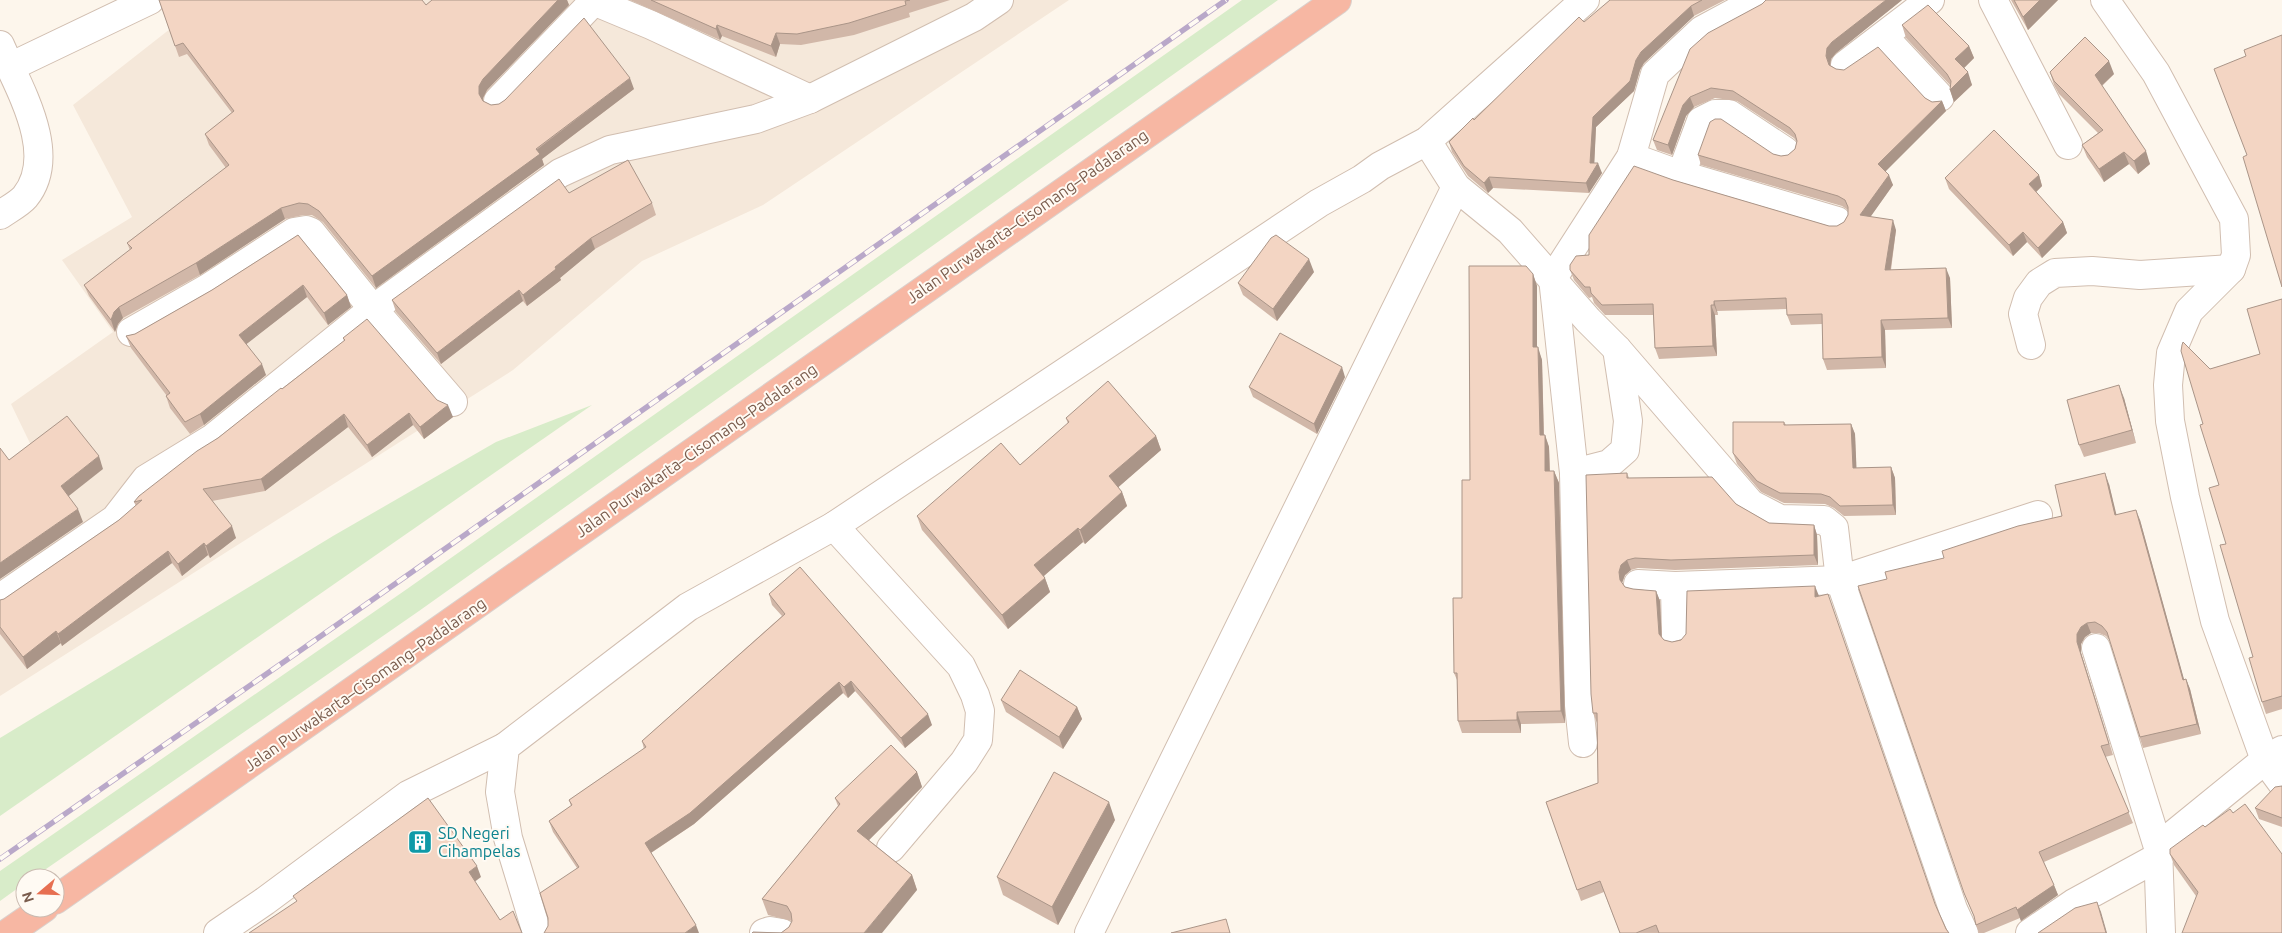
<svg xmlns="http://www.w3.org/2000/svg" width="2282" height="933" viewBox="0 0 2282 933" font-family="Ubuntu,sans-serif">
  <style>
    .residential { fill: #f5e8da }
    .green { fill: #d8ecc9 }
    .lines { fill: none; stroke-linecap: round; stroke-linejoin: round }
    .street-casing { stroke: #d1beb0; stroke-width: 30 }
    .highway-casing { stroke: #dad1cd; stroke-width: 30 }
    .street { stroke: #fff; stroke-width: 28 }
    .highway { stroke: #f7b7a3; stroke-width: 28 }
    .rail-casing { stroke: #b9a8c9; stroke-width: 5.5 }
    .rail { stroke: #fffaf3; stroke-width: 4; stroke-dasharray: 11; stroke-linecap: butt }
    .wall { fill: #d1b7a8 }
    .shaded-wall { fill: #aa9588 }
    .building { fill: #f3d5c3; stroke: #aa9588 }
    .labels { text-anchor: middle; stroke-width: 4; stroke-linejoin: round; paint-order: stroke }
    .street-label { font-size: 16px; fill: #7a5c4d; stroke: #fffaf3 }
    .culture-label { font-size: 16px; fill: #0d838f; stroke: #fffaf3; text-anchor: start }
  </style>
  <rect width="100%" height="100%" fill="#fdf6ec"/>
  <polygon class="residential" points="207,0 1069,0 763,205 642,261 513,370 0,696 0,528 56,497 11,404 113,332 62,260 132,217 73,105"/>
  <g class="green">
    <polygon points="1242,0 1278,0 419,611 33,878 25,878 25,883 0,901 0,871 407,589"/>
    <polygon points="592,405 0,816 0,738 333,536 496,442"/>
  </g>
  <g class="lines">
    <defs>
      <g id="street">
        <polyline points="591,0 651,25 810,99"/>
        <polyline points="1993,0 2068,145"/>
        <polyline points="2105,0 2156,73 2234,219 2236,255 2231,269 2189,311 2171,353 2168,385 2170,421 2185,497 2215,621 2265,760 2282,783"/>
        <polyline points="1884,37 1940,97"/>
        <path d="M0,45C18,87 60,154 25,197C19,204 7,210 0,215"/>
        <polyline points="1845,65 1930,0"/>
        <polyline points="10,67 150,0"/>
        <polyline points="498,101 594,1"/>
        <polyline points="1427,141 1456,187 1510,231 1588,320 1617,349 1751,504 1780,519 1824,520 1834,528 1840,580 1953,909 1964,933"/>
        <polyline points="1631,157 1681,175 1837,221"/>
        <polyline points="1681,175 1701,121 1715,114 1729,114 1785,151"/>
        <polyline points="131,332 208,288 294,232 306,230 311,232 373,309 453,402"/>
        <polyline points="2031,345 2023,314 2028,298 2039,283 2055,273 2092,271 2140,275 2231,269"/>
        <polyline points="1574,473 1609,464 1625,450 1628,421 1617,349"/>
        <polyline points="834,526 961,666 975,695 980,711 978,740 964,762 891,848"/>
        <polyline points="1638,584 1675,586 1840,580 2038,515"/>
        <polyline points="1675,586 1676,637"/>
        <polyline points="0,598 115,519 146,479 213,438 373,309 560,173 610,150 756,119 810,99 974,17 999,0"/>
        <polyline points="2096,648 2158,847 2161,933"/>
        <polyline points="1583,743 1579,705 1574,473 1553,278 1631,157 1655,74 1702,30 1758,0"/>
        <polyline points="2158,847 2265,760 2282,750"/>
        <polyline points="218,933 265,901 408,795 505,747"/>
        <polyline points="537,933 508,838 500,792 505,747 688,607 834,526 1319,203 1362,179 1380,166 1427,141 1585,0"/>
        <polyline points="764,933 770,931 782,933"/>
        <polyline points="1089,933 1456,187"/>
        <polyline points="2030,933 2074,903 2160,856"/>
      </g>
      <g id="highway">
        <path d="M55,900C484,602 908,298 1337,0"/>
        <polyline points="8,933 44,908"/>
      </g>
    </defs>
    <use href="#street" class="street-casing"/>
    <use href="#highway" class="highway-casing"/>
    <use href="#street" class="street"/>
    <use href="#highway" class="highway"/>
    <defs>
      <polyline id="rail" points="0,859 301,650 1226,0"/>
    </defs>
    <use href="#rail" class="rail-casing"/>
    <use href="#rail" class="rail"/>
  </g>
  <g class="wall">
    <polygon points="159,0 426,5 432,0 567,0 569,5 487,90 483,98 483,101 491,105 499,104 634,89 542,159 544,165 376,288 323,222 312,215 303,215 285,219 200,275 123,318 118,324 115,332 89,296 84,285 130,250 127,243 226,168 209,145 205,134 232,113 187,54 179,57"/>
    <polygon points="630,0 950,0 909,13 910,17 854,35 801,45 780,44 776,57 722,36 720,40"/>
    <polygon points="1610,0 1725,0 1694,16 1644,63 1640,70 1634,91 1596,127 1594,163 1602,173 1589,193 1493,188 1488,193 1468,176 1452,152 1449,142"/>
    <polygon points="1766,0 1902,0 1836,53 1831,59 1830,65 1836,69 1925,98 1932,102 1942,101 1946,111 1885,171 1893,185 1870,217 1896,230 1891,270 1950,278 1952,328 1885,330 1886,368 1827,370 1823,359 1822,324 1791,325 1787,315 1787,309 1717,311 1718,315 1715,315 1717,356 1659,359 1655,348 1653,315 1605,315 1594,303 1592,297 1589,298 1574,280 1570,270 1589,255 1673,180 1829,226 1837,226 1844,222 1848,215 1848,210 1842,206 1701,165 1698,155 1773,154 1781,156 1788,155 1795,149 1797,142 1794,138 1737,101 1715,98 1694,107 1686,116 1672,155 1657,150 1653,140 1762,4"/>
    <polygon points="2011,0 2058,0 2028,30"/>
    <polygon points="1902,25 1969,46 1974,58 1964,68 1972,85 1954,102 1950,90 1950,85 1906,38"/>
    <polygon points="2050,72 2114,74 2102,86 2150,164 2138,174 2129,164 2104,182 2087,157 2082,145 2098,133 2059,94 2054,85"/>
    <polygon points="2039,175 2042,186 2036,192 2063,222 2067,233 2042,258 2027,242 2013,256 1949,189 1945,178"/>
    <polygon points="569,193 652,203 656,215 595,249 560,278 561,280 527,306 523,301 441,364 396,312 392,300"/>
    <polygon points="298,235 347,295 351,307 328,325 307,297 246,344 266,375 204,425 190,434 170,408 166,396 167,396 131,348 126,336 135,334 212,290"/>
    <polygon points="1314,272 1277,321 1243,295 1238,283"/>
    <polygon points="1533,274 1537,286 1537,347 1542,360 1544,435 1545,435 1549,447 1550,471 1554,471 1559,483 1565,723 1521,724 1521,733 1462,733 1458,721 1457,680 1454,673 1462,598"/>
    <polygon points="2282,299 2282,709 2266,714 2262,702 2253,657 2226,544 2219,485 2203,424 2210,369 2260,354"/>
    <polygon points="343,338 437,400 453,417 424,439 413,425 372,457 348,427 265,491 212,501 236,538 210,558 208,555 182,576 172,563 62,646 61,643 27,669 0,634 0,600 4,599 119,520 136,506 134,502 344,341"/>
    <polygon points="1345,377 1317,434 1253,397 1249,387"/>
    <polygon points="2124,398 2136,443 2084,457 2079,445"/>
    <polygon points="1066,418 1156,436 1161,450 1118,487 1122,492 1127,506 1085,544 1083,542 1044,576 1050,592 1008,629 922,530 917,516 1020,465 1068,424"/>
    <polygon points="1784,422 1786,425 1851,424 1855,434 1856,468 1891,467 1895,478 1896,515 1844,516 1834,508 1825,504 1784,503 1761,492 1737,464 1733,453"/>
    <polygon points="1627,473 1629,478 1736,504 1769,523 1814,525 1817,535 1818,565 1675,570 1638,568 1631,570 1625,575 1622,583 1625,587 1633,589 1656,591 1660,601 1662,638 1664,640 1672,642 1819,597 1935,906 1946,929 1949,933 1620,933 1604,892 1581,901 1546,802 1598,783 1597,723 1593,713"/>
    <polygon points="2109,484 2116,515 2140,520 2184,680 2186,679 2190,689 2201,734 2143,748 2110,641 2106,636 2099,633 2091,633 2085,637 2081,644 2081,653 2113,755 2105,757 2133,823 2044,862 2058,895 2021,921 2020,918 1984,933 1979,933 1976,925 1975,919 1964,893 1887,579 1944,558 2062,516"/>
    <polygon points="769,594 932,725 905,748 855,691 848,698 843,693 694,824 651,853 548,926 577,868 553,832 549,821 571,806 569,800 644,749 642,741 782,616 772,605"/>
    <polygon points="1001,700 1077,707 1082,719 1063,749 1006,712"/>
    <polygon points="917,772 922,787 869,840 912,875 917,890 781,933 789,927 792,921 768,915 762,899 838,806 835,798"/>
    <polygon points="2282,786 2282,827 2259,819 2255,808"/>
    <polygon points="2233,813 2196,896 2174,865 2170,854 2205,827"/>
    <polygon points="1115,820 1058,925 1003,895 997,877"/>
  </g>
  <g class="shaded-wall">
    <polygon points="558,0 567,0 569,5 487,90 483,98 483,106 479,94 479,86 483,79"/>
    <polygon points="1886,0 1902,0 1836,53 1831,59 1830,67 1826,56 1827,48 1832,42"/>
    <polygon points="2040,0 2058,0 2028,30 2023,17"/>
    <polygon points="1691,6 1694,16 1644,63 1640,70 1634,91 1596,127 1594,170 1598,163 1602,173 1589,193 1586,183 1590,163 1593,117 1636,60 1641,52"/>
    <polygon points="717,25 722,36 720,40 716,29"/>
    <polygon points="776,33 780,44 776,57 771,46"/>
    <polygon points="1969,46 1974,58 1960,72 1955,59"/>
    <polygon points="2109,61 2114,74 2099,88 2095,75"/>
    <polygon points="1968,72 1972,85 1954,102 1950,90"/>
    <polygon points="630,78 634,89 542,159 544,165 376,288 372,276"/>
    <polygon points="1690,97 1694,107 1686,116 1672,155 1668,145 1683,105"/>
    <polygon points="1942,101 1946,111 1882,175 1878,164"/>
    <polygon points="2146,151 2150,164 2138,174 2134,161"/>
    <polygon points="2124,152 2129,164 2104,182 2099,169"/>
    <polygon points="1889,175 1893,185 1864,226 1860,215"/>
    <polygon points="2039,175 2042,186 2033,195 2029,184"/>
    <polygon points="1489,177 1493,188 1488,193 1484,183"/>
    <polygon points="281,208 285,219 200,275 196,263"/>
    <polygon points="1893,220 1896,230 1889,280 1885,270"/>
    <polygon points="2063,222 2067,233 2042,258 2038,248"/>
    <polygon points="2023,232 2027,242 2013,256 2009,245"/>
    <polygon points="591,238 595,249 560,278 561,280 527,306 523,295 555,267"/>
    <polygon points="1309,259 1314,272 1277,321 1273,309"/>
    <polygon points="1946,268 1950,278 1952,328 1948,318"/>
    <polygon points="1533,274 1537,286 1537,360 1533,347"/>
    <polygon points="303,285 307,297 244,346 239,335"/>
    <polygon points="519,290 523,301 441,364 437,353"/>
    <polygon points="347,295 351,307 328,325 324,313"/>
    <polygon points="1714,301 1717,311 1718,315 1714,305"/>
    <polygon points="1711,305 1715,315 1717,356 1713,346"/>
    <polygon points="119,307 123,318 118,324 115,332 111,320 114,312"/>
    <polygon points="1881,320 1885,330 1886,368 1882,357"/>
    <polygon points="1538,347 1542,360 1544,447 1540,435"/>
    <polygon points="262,364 266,375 204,425 200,414"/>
    <polygon points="1342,367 1345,377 1317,434 1314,424"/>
    <polygon points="2119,385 2124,398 2136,443 2132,430"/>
    <polygon points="448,405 453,417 424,439 420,427"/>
    <polygon points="409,413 413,425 372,457 367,445"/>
    <polygon points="344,414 348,427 265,491 261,479"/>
    <polygon points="1851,424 1855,434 1857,479 1853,468"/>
    <polygon points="1545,435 1549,447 1550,483 1545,471"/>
    <polygon points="1156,436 1161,450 1114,491 1109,476"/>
    <polygon points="99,456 103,469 65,499 61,486"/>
    <polygon points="1891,467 1895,478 1896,515 1893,505"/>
    <polygon points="1554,471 1559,483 1565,723 1561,711"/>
    <polygon points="2105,473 2109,484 2119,525 2115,515"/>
    <polygon points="1122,492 1127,506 1085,544 1080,530"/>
    <polygon points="78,509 83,522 0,579 0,563"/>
    <polygon points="2136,510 2140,520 2187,690 2183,680"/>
    <polygon points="1814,525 1817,535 1818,565 1814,555"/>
    <polygon points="232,526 236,538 210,558 206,546"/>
    <polygon points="1078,528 1083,542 1039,580 1034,565"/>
    <polygon points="204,543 208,555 182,576 178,564"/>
    <polygon points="168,551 172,563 62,646 58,634"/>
    <polygon points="1627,560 1631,570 1625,575 1622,583 1620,580 1619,572 1621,565"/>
    <polygon points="1045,578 1050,592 1008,629 1002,615"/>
    <polygon points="1815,586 1819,596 1815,597"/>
    <polygon points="1656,591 1660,601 1662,645 1659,634"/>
    <polygon points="2087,623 2091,633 2085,637 2081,644 2081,653 2113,755 2077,642 2077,634 2081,627"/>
    <polygon points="56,631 61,643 27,669 23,657"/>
    <polygon points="2186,679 2190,689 2201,734 2197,724"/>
    <polygon points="851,681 855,691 848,698 844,687"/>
    <polygon points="839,682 843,693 694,824 649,854 645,843"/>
    <polygon points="1077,707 1082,719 1063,749 1059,737"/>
    <polygon points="1517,712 1521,724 1521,733 1517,720"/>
    <polygon points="928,714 932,725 905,748 901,738"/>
    <polygon points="917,772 922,787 863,846 857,831"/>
    <polygon points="1109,802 1115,820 1058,925 1052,907"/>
    <polygon points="477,866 481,877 473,883 469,872"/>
    <polygon points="912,875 917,890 882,933 864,933"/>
    <polygon points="2054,885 2058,895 2021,921 2017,910"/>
    <polygon points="2097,902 2101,912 2107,933 2106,933"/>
    <polygon points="696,925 699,933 685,933"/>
  </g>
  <g class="building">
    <polygon points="159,0 422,0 426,5 432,0 558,0 483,79 479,86 479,94 483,101 491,105 499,104 505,100 584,18 630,78 536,149 540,154 372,276 319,211 308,204 299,203 281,208 196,263 119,307 114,312 111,320 84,285 132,248 127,243 229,165 205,134 234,111 183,43 175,46"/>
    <polygon points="651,0 910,0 905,1 906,5 849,23 797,34 776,33 771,46 717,25 716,29"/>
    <polygon points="1610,0 1702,0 1691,6 1641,52 1636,60 1630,81 1593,117 1590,163 1598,163 1586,183 1489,177 1484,183 1464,166 1449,142 1473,118 1474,120 1579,17 1584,22"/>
    <polygon points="1766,0 1886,0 1832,42 1827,48 1826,56 1829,65 1836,69 1844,70 1878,47 1925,98 1932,102 1942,101 1878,164 1889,175 1860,215 1893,220 1885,270 1946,268 1948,318 1881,320 1882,357 1823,359 1822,314 1787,315 1786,298 1714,301 1714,305 1711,305 1713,346 1655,348 1653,304 1602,305 1591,293 1590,287 1585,287 1570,270 1570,265 1576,256 1589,255 1589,235 1634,166 1673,180 1829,226 1837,226 1844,222 1848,215 1848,207 1845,200 1838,196 1698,155 1710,122 1715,119 1721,119 1773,154 1781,156 1788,155 1795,149 1797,141 1795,134 1790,128 1733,91 1711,88 1690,97 1683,105 1668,145 1653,140 1690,49 1708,33 1762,4"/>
    <polygon points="2014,0 2040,0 2023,17"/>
    <polygon points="1928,5 1969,46 1955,59 1968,72 1950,90 1951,81 1947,74 1902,25"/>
    <polygon points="2282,35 2282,287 2243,157 2247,155 2214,69 2246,56 2244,50"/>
    <polygon points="2085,37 2109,61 2095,75 2146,151 2134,161 2124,152 2099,169 2082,145 2103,130 2054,81 2050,72"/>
    <polygon points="1994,130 2039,175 2029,184 2063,222 2038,248 2023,232 2009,245 1945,178"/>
    <polygon points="628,160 652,203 591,238 555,267 556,269 523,295 519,290 437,353 392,300 559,179 569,193"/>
    <polygon points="298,235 347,295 324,313 303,285 239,335 262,364 200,414 185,422 166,396 170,393 126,336 135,334 212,290"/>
    <polygon points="1276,235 1309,259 1273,309 1238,283 1271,238"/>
    <polygon points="1469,266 1526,266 1533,274 1533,347 1538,347 1540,435 1545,435 1545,471 1554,471 1561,711 1517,712 1517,720 1458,721 1457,673 1454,673 1453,598 1462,598 1462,480 1470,480"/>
    <polygon points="2282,299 2282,696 2262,702 2249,658 2253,657 2220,545 2226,544 2209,488 2219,485 2200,425 2203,424 2181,351 2182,345 2183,342 2210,369 2260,354 2247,309"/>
    <polygon points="367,319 437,400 448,405 420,427 409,413 367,445 344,414 261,479 203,489 232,526 206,546 204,543 178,564 168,551 58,634 56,631 23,657 0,627 0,600 4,599 119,520 142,500 134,502 139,496 197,451 218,438 281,388 282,389 345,340 343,338"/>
    <polygon points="1280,333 1342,367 1314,424 1249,387"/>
    <polygon points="1108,381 1156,436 1109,476 1122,492 1080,530 1078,528 1034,565 1045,578 1002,615 917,516 1001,443 1020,465 1069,422 1066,418"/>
    <polygon points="2119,385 2132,430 2079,445 2067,400"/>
    <polygon points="67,416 99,456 61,486 78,509 0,563 0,448 9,460"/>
    <polygon points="1733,422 1784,422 1784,425 1851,424 1853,468 1891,467 1893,505 1840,506 1830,497 1821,494 1780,493 1757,481 1733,453"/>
    <polygon points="1627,473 1627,478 1712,477 1736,504 1769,523 1814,525 1814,555 1671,560 1635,558 1627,560 1621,565 1619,572 1620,580 1625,587 1633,589 1656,591 1659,634 1664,640 1672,642 1681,640 1686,634 1687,591 1815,586 1815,597 1828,594 1935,904 1946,929 1949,933 1659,933 1656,925 1636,933 1620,933 1600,881 1577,890 1546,802 1598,783 1597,713 1593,713 1591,694 1586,475"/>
    <polygon points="2105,473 2115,515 2136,510 2183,680 2186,679 2197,724 2140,737 2107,632 2102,626 2095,622 2087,623 2081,627 2077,634 2077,642 2109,744 2101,746 2129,812 2039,852 2054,885 2017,910 2016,907 1976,925 1974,916 1964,893 1858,586 1887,579 1885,572 1944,558 1942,551 2018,526 2062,516 2055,485"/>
    <polygon points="800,567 928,714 901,738 851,681 844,687 839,682 690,813 645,843 696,925 685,933 544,933 548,926 548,918 540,893 579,867 549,821 572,805 569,800 646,747 642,741 785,614 769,594"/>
    <polygon points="1020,670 1077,707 1059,737 1001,700"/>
    <polygon points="891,745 917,772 857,831 912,875 864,933 752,933 753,932 781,933 789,927 792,921 791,913 787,906 762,899 840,804 835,798"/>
    <polygon points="1054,772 1109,802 1052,907 997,877"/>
    <polygon points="2282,786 2282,818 2255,808 2275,787"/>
    <polygon points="428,798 477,866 469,872 500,920 513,911 522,933 249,933 297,901 293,896"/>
    <polygon points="2245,804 2282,854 2282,933 2182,933 2198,892 2170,854 2170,849 2203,825 2205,827 2230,809 2233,813"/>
    <polygon points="2097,902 2106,933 2038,933 2075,908"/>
    <polygon points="1226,919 1230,933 1171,933"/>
  </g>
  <defs>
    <symbol id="building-square" viewBox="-11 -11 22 22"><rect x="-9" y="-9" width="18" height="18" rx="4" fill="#0f9aa8" stroke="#fffaf3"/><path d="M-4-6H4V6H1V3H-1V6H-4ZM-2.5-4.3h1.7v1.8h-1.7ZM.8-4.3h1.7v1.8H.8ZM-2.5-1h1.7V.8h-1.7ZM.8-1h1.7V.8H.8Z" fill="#fff"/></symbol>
  </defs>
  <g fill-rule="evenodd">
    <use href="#building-square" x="406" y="828" width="28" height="28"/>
  </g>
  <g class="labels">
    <g class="street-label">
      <text transform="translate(1027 216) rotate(-35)" y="6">Jalan Purwakarta–Cisomang–Padalarang</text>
      <text transform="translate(696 450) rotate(-35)" y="6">Jalan Purwakarta–Cisomang–Padalarang</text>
      <text transform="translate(365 684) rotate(-35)" y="6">Jalan Purwakarta–Cisomang–Padalarang</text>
    </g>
    <g class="culture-label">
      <text x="438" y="839">SD Negeri<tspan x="438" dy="18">Cihampelas</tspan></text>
    </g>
  </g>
  <g transform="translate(40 893) rotate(251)"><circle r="24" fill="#fffaf3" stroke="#cabbb1"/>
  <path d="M0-4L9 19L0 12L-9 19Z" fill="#e76f51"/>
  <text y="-8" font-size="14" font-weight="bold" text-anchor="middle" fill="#7a5c4d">N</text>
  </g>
</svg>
